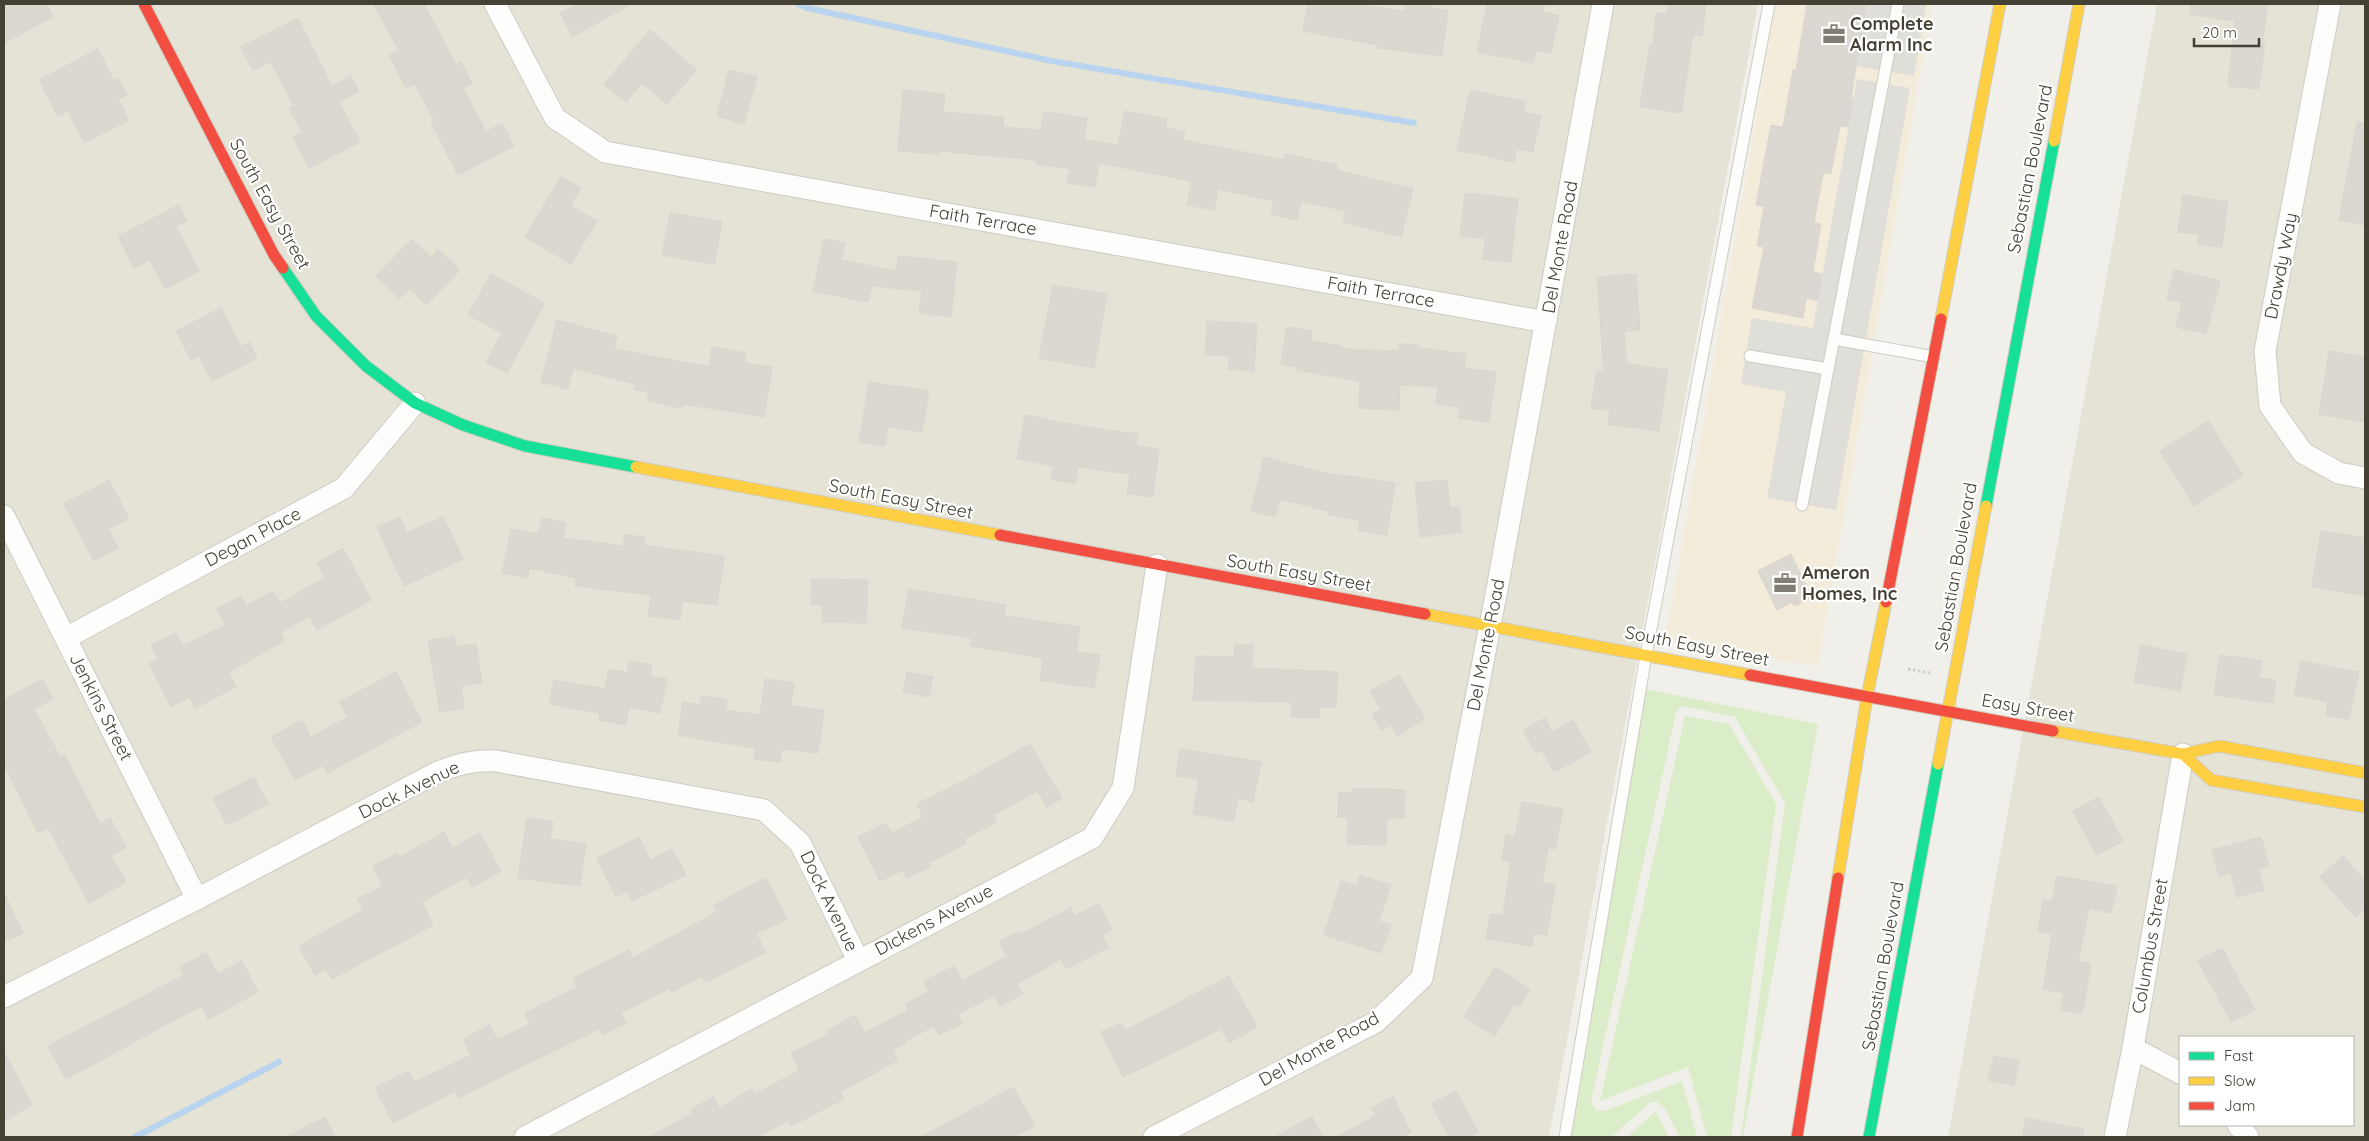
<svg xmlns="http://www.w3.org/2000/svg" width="2369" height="1141" viewBox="0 0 2369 1141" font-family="Quicksand,sans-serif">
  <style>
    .residential { fill: #e5e2d6; fill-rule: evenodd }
    .commercial { fill: #f3ecdb }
    .green { fill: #daecc8 }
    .parking { fill: #dfded9 }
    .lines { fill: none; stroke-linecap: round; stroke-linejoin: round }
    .stream { stroke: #b8d4ef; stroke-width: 6 }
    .building { fill: #dad8d1; stroke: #d8d6cf }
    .lane-casing { stroke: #cdcbc5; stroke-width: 13 }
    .street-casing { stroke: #cdcbc5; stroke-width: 23 }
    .fast-casing { stroke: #d0cdc0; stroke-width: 13 }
    .slow-casing { stroke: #d0cdc0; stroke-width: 13 }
    .jam-casing { stroke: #d0cdc0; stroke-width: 13 }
    .path { stroke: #d1cfca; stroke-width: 3; stroke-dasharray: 2.5 2.5; stroke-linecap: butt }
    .lane { stroke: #fdfdfc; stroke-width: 11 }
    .street { stroke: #fdfdfc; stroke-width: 21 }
    .fast { stroke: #16e098; stroke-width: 11 }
    .slow { stroke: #ffcf43; stroke-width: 11 }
    .jam { stroke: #f24e42; stroke-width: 11 }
    .labels { text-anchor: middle; stroke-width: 4.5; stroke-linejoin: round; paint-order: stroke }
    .poi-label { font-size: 18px; font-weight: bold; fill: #464135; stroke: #fff; text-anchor: start }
    .street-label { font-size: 18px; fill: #464135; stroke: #fff }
  </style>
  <rect width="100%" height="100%" fill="#f0efe9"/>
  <g class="residential">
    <polygon points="4,4 1758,4 1549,1137 4,1137"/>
    <path d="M2157,4H2365V1137H1948ZM2180,1037H2353V1125H2180Z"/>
  </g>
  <polygon class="commercial" points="1776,4 1932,4 1818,666 1665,640"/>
  <g class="green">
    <polygon points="1645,689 1818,724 1743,1137 1741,1137 1785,803 1735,717 1684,706 1679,708 1676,713 1591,1101 1596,1110 1605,1111 1682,1081 1697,1137 1680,1137 1664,1107 1657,1102 1651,1102 1611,1137 1565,1137"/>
    <polygon points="1685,716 1729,724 1776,804 1731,1137 1707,1137 1688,1067 1600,1101"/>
    <polygon points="1656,1112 1669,1137 1627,1137 1655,1112"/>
  </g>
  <g class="parking">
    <polygon points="1866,4 1926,4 1914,76 1856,66"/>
    <polygon points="1857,79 1910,88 1836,510 1767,498 1786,392 1741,384 1752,318 1813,328"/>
  </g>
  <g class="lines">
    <g class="stream">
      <polyline points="798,4 807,8 1052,61 1414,123"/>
      <polyline points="135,1137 279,1062"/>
    </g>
  </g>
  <g class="building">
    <polygon points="4,4 46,4 53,17 4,43"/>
    <polygon points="373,4 424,4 456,65 461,62 472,83 463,88 486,132 502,123 514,146 458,175 431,122 434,120 415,84 406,88 389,55 399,50"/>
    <polygon points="577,4 632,4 573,36 560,13"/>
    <polygon points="1308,4 1369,4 1368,6 1405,11 1406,4 1432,4 1431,8 1448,10 1442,56 1378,48 1378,45 1303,31"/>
    <polygon points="1487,4 1545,4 1543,12 1559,16 1551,53 1536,50 1533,63 1477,52"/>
    <polygon points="1668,4 1706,4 1702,36 1693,35 1681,113 1640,106 1650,45 1653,46 1656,13 1667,14"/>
    <polygon points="1807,4 1866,4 1851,98 1853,98 1848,127 1840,126 1831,174 1823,173 1814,223 1821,224 1813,272 1822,274 1818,301 1806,298 1803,318 1752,308 1764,247 1757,246 1764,207 1756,205 1771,125 1783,127 1793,70 1796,70"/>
    <polygon points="2191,4 2268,4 2262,43 2265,43 2259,89 2228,86 2235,21 2190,14"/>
    <polygon points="298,18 332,86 351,76 359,91 339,102 360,142 309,168 293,137 302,132 289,108 294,106 271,62 253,70 241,47"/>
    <polygon points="650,30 697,70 667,104 642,83 626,102 604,84"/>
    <polygon points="98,49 114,81 118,79 127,95 118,99 129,120 84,143 68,111 58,116 39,80"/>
    <polygon points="729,70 757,77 744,124 717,116"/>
    <polygon points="903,90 945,94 943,112 1004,117 1003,127 1041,130 1044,112 1087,118 1084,140 1118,145 1125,111 1167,119 1166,128 1185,132 1183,140 1284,160 1285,154 1337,165 1336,170 1413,189 1401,237 1343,222 1346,211 1301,201 1297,220 1271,214 1274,201 1218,189 1214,210 1187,205 1192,181 1099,163 1095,187 1067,183 1070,169 1036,164 1036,160 939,151 939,154 898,151"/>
    <polygon points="1470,90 1526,102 1523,112 1541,116 1533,152 1517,149 1514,162 1457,150"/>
    <polygon points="2357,122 2365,123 2365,225 2339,220"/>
    <polygon points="561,177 581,188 570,206 597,221 571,264 525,237"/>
    <polygon points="1465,193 1518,199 1511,262 1483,259 1485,238 1460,236"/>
    <polygon points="2183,195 2228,202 2222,247 2197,244 2199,234 2178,232"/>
    <polygon points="179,205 187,221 176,226 199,271 165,289 150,260 134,268 118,236"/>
    <polygon points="670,213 722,222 715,264 662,255"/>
    <polygon points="412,239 431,257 438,249 460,270 426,305 410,289 399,299 376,276"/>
    <polygon points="824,239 845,243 841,260 896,271 898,256 957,262 951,317 919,313 922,291 872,286 868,302 813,291"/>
    <polygon points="2174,270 2220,281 2206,334 2176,327 2182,302 2167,299"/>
    <polygon points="491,274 545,303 507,373 486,362 502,333 468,315"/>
    <polygon points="1636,274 1640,330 1624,331 1627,364 1668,370 1659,431 1608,424 1610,410 1591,408 1597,371 1604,372 1597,277"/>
    <polygon points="1053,285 1107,294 1094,368 1039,358"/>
    <polygon points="221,308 241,347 249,342 257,358 212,381 199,356 191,360 176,331"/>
    <polygon points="557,320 617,336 614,349 709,367 712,347 746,353 745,363 772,367 764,417 683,404 682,408 647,401 649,392 634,389 635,384 573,368 568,389 541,382"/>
    <polygon points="1207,321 1257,324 1254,371 1228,369 1229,356 1205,355"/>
    <polygon points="1287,327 1312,331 1311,341 1342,346 1342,349 1399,351 1399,344 1419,345 1418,348 1466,354 1464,368 1496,372 1489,422 1458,418 1460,407 1436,404 1438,387 1400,385 1399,410 1359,408 1360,381 1297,370 1298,367 1281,364"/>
    <polygon points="2329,351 2365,357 2365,422 2319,414"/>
    <polygon points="869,382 929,391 922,432 888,427 885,446 859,442"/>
    <polygon points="1025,415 1085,427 1138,434 1136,446 1159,449 1153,497 1127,494 1130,474 1078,467 1075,484 1051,479 1054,466 1017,459"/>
    <polygon points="2208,421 2243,475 2194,506 2160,451"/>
    <polygon points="1264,457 1334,475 1334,474 1395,483 1387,535 1358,530 1360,520 1328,515 1328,511 1280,499 1275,517 1251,511"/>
    <polygon points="109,480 129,518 108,529 118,548 94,561 64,504"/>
    <polygon points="1447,480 1450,508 1459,507 1462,532 1420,537 1415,483"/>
    <polygon points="400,517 407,533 443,517 463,559 404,586 377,527"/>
    <polygon points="542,518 566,523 563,538 623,546 625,535 645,537 644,545 724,556 717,605 683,601 680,620 648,616 651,595 575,586 576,578 529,568 528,578 502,573 511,529 538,534"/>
    <polygon points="2321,531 2365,538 2365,596 2312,587"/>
    <polygon points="343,548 371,600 317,630 309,616 280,633 284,641 229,672 236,687 195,708 190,697 171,707 149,663 158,659 151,645 176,633 183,646 226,625 217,609 241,596 246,606 273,591 280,603 325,578 317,563"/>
    <polygon points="1791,554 1812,598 1794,606 1792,602 1777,610 1758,571"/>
    <polygon points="812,579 868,580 866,623 822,622 822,605 811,604"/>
    <polygon points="909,589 1006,605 1004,616 1080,627 1076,652 1100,655 1094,688 1040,680 1043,658 970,646 972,638 902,628"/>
    <polygon points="454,637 456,647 476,644 482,683 461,686 464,708 440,712 428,640"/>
    <polygon points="1235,645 1253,645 1252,668 1338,672 1336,707 1320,707 1320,718 1291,717 1291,702 1193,700 1196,656 1234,657"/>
    <polygon points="2141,645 2187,654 2180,691 2134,682"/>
    <polygon points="2220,655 2262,661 2259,678 2276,680 2273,703 2214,695"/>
    <polygon points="630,661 652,665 650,676 667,679 660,713 629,707 626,725 599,720 600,713 549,704 554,680 605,689 609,669 627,673"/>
    <polygon points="2301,661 2359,672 2349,719 2326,715 2328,702 2294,695"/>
    <polygon points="396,672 422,722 327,773 323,765 295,780 271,737 302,720 311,737 348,717 339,702"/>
    <polygon points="907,672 933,677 929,697 903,692"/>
    <polygon points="1399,675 1425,719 1397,736 1391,725 1381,730 1372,714 1381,709 1370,691"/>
    <polygon points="42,679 53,699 34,709 60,757 65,755 100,824 110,818 126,847 111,856 126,882 89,903 48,828 38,833 4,764 4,700"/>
    <polygon points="765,679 794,683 791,706 824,710 818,753 782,749 780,762 754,759 756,748 678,735 683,702 700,705 702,696 727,700 725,710 760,715"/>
    <polygon points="1545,718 1552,732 1573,720 1591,752 1554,772 1542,750 1536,753 1523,730"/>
    <polygon points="1030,744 1062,798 1047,807 1038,791 993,815 997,822 964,839 966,843 928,863 930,867 907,878 903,870 880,881 858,837 886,823 892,833 923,817 917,804 973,776"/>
    <polygon points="1180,749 1261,762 1253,802 1238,798 1234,821 1193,814 1199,779 1176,776"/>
    <polygon points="254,777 268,804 227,825 213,798"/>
    <polygon points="1353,788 1405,790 1404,818 1387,818 1386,845 1347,844 1348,817 1338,817 1339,792 1353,793"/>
    <polygon points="2099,797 2123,841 2096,855 2073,811"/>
    <polygon points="1522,802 1563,809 1555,849 1548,848 1542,883 1555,885 1547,935 1534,933 1532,946 1486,939 1490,914 1503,915 1511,862 1502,860 1506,835 1515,837"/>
    <polygon points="527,818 553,822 550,839 586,844 580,886 518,878"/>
    <polygon points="444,832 453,848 480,833 501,871 472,887 466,877 422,902 433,925 332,979 326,969 315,975 299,946 363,910 358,899 383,886 373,866 398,853 400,857"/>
    <polygon points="639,837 650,860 672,849 686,875 632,901 628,891 616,897 597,858"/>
    <polygon points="2261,837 2269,866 2258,869 2264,890 2237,897 2231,873 2219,876 2212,850"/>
    <polygon points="2343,856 2365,881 2365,908 2355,917 2320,877"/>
    <polygon points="1360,875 1391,885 1379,921 1391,925 1381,953 1324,935 1341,881 1357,886"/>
    <polygon points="2057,876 2117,886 2111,913 2089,908 2078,961 2091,964 2082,1014 2061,1010 2064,993 2043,989 2052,934 2038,931 2043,900 2052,901"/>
    <polygon points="766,878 787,919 756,934 766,952 706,982 702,976 671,993 669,988 621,1013 626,1023 603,1035 599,1029 458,1098 455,1091 393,1123 375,1088 409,1071 415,1082 471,1055 463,1039 490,1025 497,1040 530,1024 525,1013 578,987 573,978 629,950 633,958 717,912 714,905"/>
    <polygon points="4,893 23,933 4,942"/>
    <polygon points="1099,904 1112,930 1102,935 1108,948 1066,969 1061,959 1017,984 1023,994 1000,1006 994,996 958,1014 962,1024 939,1035 934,1026 905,1041 906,1043 893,1050 898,1060 840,1092 844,1099 791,1126 788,1121 757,1137 650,1137 693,1113 691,1109 713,1097 719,1108 752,1089 755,1094 800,1070 791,1053 829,1034 827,1031 855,1015 865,1033 908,1010 905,1004 929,991 924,981 954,966 962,981 1007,956 999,942 1019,931 1021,934 1071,908 1075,916"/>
    <polygon points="2222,948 2255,1010 2231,1022 2198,961"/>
    <polygon points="206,953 218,974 242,961 258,992 208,1019 201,1006 66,1079 48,1046 184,975 180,967"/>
    <polygon points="1495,967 1530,989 1519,1007 1514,1004 1495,1036 1464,1017"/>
    <polygon points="1229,976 1257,1027 1229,1043 1221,1029 1123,1077 1101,1032 1121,1023 1125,1031"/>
    <polygon points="4,1052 32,1105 4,1121"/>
    <polygon points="1994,1056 2019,1061 2014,1086 1988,1080"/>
    <polygon points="1013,1087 1035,1126 1014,1137 921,1137"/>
    <polygon points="1456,1091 1478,1132 1469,1137 1449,1137 1431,1104"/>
    <polygon points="1393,1097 1411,1132 1402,1137 1336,1137 1376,1115 1372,1108"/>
    <polygon points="325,1117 335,1137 286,1137"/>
    <polygon points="1312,1117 1323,1137 1275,1137"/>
    <polygon points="2026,1118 2084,1129 2083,1137 2022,1137"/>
  </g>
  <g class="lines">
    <defs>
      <g id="lane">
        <polyline points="1834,339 1934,357"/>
        <polyline points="1750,356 1828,369"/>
        <polyline points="1802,505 1898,4"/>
        <polyline points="1565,1137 1646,655 1769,4"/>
      </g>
      <g id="street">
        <polyline points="495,4 555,118 605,152 1546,322"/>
        <polyline points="2330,4 2265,351 2270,406 2303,453 2339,473 2365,478"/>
        <polyline points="4,516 197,899"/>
        <polyline points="66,638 344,488 415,403"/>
        <path d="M4,997L197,899L436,773C457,764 474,760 496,761L764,810L800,843L858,960"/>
        <polyline points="2133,1048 2180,1073"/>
        <polyline points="2238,1125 2248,1137"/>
        <polyline points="525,1137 1092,838 1123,788 1157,565"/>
        <polyline points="1154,1137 1376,1022 1422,978 1498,584 1603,4"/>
        <polyline points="2115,1137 2133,1048 2183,754"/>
      </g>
      <g id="fast">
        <polyline points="283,268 316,316 366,366 415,403 463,425 525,446 636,467"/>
        <polyline points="1986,506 2054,141"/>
        <polyline points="1869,1137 1938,764"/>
      </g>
      <g id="slow">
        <polyline points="2054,141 2079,4"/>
        <polyline points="1941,319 2000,4"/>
        <polyline points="636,467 1000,535"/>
        <polyline points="1425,614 1750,675"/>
        <polyline points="2053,731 2183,754 2219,746 2365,773"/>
        <polyline points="2183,754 2211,780 2365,807"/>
        <polyline points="1938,764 1986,506"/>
        <polyline points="1838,878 1867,697 1886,602"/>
      </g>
      <g id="jam">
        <polyline points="144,4 274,255 283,268"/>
        <polyline points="1000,535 1425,614"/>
        <polyline points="1886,602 1941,319"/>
        <polyline points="1750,675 2053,731"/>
        <polyline points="1797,1137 1838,878"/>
      </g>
    </defs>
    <use href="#lane" class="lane-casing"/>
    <use href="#street" class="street-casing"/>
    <use href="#fast" class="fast-casing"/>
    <use href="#slow" class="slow-casing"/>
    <use href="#jam" class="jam-casing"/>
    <polyline class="path" points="1908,669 1930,673"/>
    <use href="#lane" class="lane"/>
    <use href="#street" class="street"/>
    <use href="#fast" class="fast"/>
    <use href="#slow" class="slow"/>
    <use href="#jam" class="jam"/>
  </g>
  <defs>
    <symbol id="office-bare" viewBox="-9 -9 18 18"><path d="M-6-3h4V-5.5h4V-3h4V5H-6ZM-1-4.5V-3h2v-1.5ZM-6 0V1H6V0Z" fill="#827e74" stroke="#fff" stroke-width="2.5" paint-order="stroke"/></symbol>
  </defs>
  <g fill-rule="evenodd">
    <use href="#office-bare" x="1818" y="18" width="32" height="32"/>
    <use href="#office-bare" x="1769" y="567" width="32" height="32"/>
  </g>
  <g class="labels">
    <g class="poi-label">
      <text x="1850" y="30">Complete<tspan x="1850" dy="21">Alarm Inc</tspan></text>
      <text x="1802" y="579">Ameron<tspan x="1802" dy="21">Homes, Inc</tspan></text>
    </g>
    <g class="street-label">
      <text transform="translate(2030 169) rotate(-79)" y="6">Sebastian Boulevard</text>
      <text transform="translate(270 204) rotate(61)" y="6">South Easy Street</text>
      <text transform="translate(983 220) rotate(10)" y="6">Faith Terrace</text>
      <text transform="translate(1560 247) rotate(-80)" y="6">Del Monte Road</text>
      <text transform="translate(2281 266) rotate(-79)" y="6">Drawdy Way</text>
      <text transform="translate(1381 292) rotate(10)" y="6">Faith Terrace</text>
      <text transform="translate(901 499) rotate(11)" y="6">South Easy Street</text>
      <text transform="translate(253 537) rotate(-28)" y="6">Degan Place</text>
      <text transform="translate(1956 567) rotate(-80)" y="6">Sebastian Boulevard</text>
      <text transform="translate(1299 573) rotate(10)" y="6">South Easy Street</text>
      <text transform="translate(1486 645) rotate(-79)" y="6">Del Monte Road</text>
      <text transform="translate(1697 646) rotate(11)" y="6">South Easy Street</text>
      <text transform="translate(101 707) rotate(63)" y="6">Jenkins Street</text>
      <text transform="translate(2028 708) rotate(10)" y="6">Easy Street</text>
      <text transform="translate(409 790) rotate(-26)" y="6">Dock Avenue</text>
      <text transform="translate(829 901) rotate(64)" y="6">Dock Avenue</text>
      <text transform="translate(934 920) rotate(-28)" y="6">Dickens Avenue</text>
      <text transform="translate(2150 946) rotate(-80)" y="6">Columbus Street</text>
      <text transform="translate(1883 966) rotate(-80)" y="6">Sebastian Boulevard</text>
      <text transform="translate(1319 1049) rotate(-29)" y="6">Del Monte Road</text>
    </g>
  </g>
  <rect width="2369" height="1141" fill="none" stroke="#464135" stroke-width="10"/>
  <rect x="2179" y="1036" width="175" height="90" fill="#ffffff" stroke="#b5b3ae"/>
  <rect x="2189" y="1052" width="25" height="8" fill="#16e098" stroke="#b5b3ae"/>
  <text x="2224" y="1061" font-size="15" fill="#464135">Fast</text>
  <rect x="2189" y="1077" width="25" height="8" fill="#ffcf43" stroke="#b5b3ae"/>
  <text x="2224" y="1086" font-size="15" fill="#464135">Slow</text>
  <rect x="2189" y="1102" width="25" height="8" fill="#f24e42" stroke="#b5b3ae"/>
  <text x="2224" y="1111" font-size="15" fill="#464135">Jam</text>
  <path d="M2194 38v8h65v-8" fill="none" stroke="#464135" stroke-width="2.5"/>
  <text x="2202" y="38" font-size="15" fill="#464135" stroke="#ffffff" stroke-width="4" paint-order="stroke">20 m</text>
</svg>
